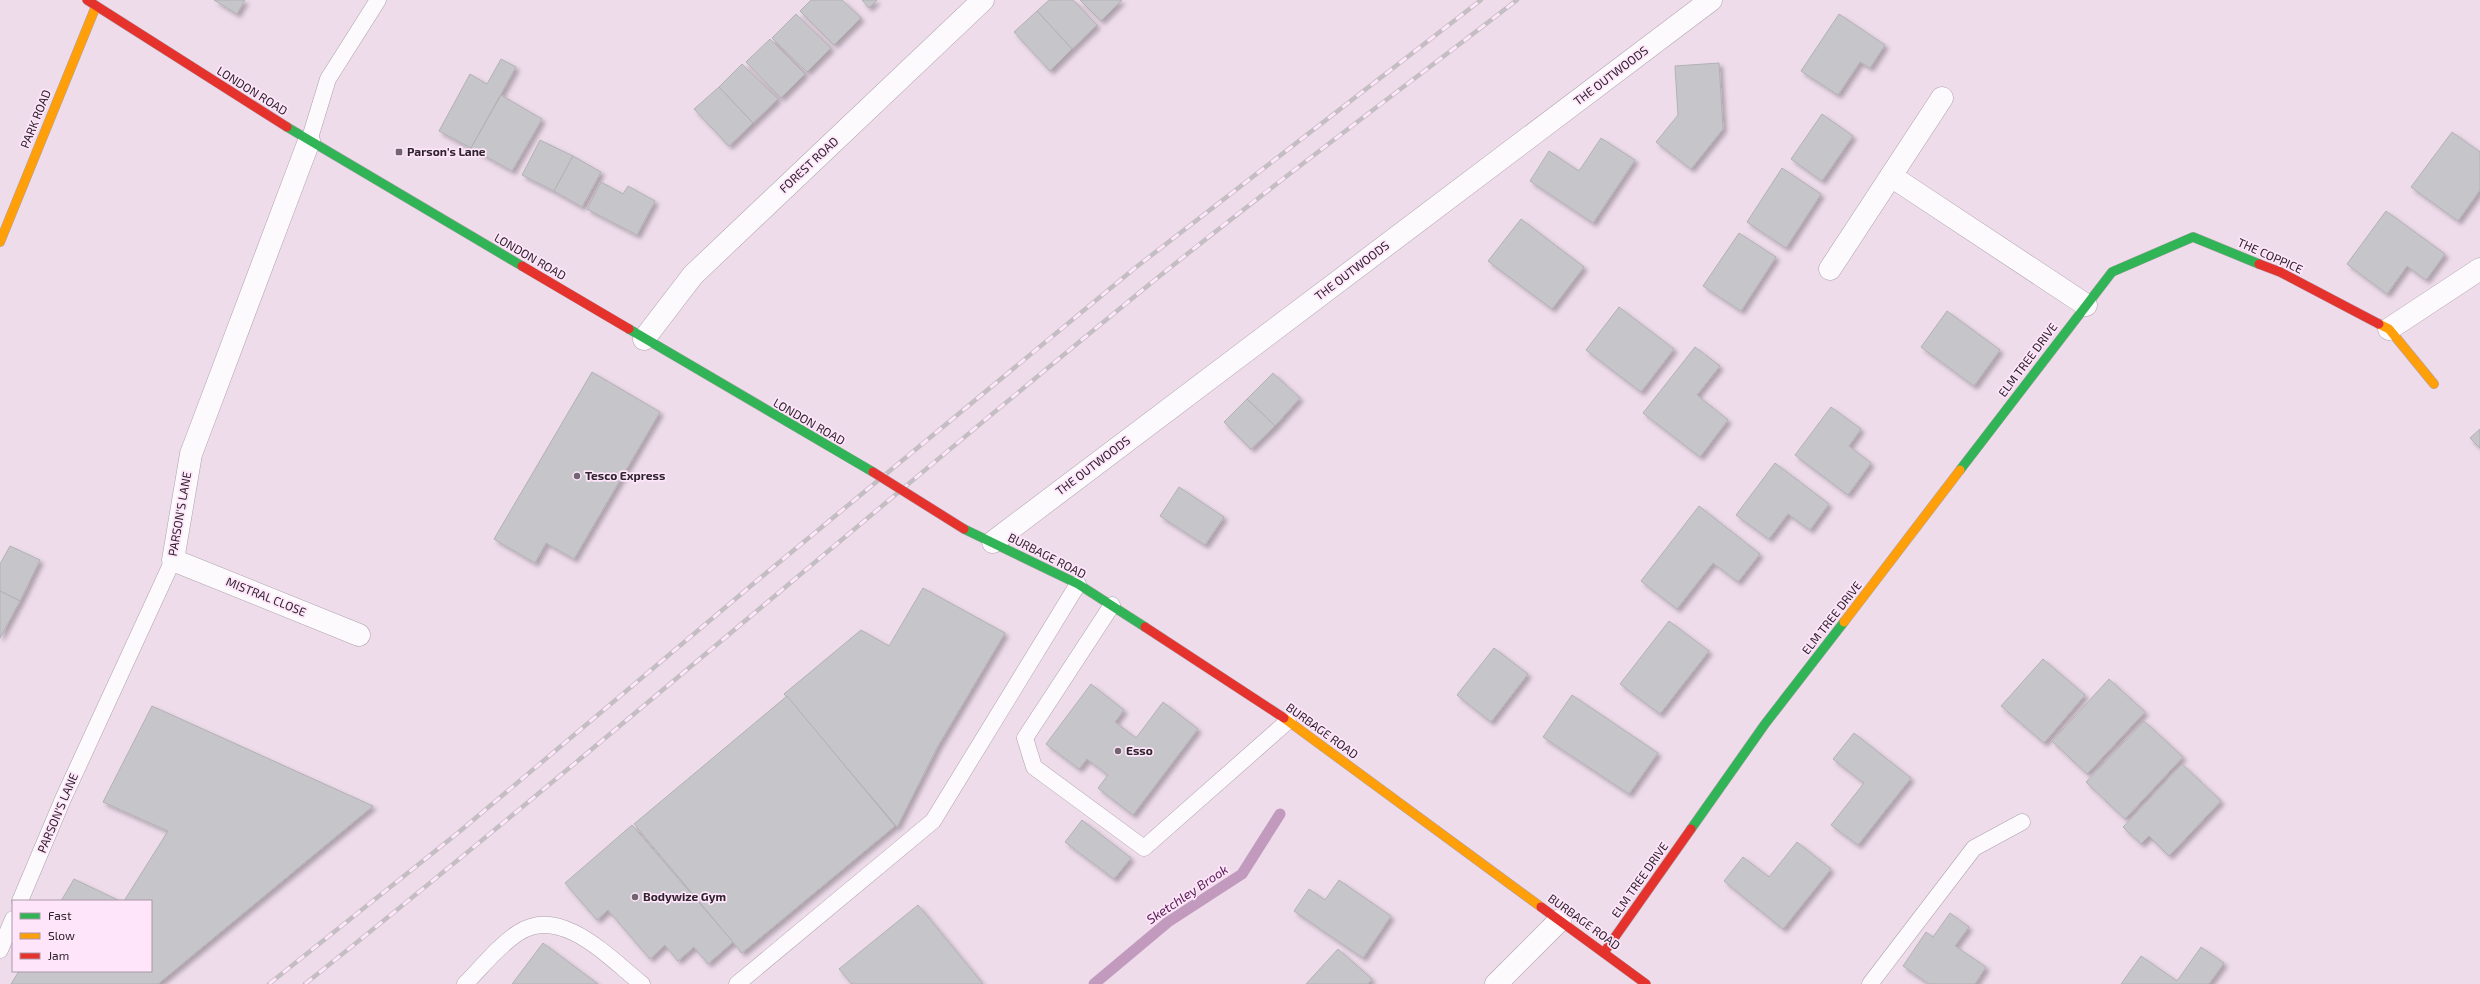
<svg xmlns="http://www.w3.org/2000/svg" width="2480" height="984" viewBox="0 0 2480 984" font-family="'Exo 2',sans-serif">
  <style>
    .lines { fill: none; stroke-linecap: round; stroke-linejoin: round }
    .stream { stroke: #c19abd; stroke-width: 11 }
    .building { fill: #c6c5c9; stroke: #b2b1b5; filter: url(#shadow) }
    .lane-casing { stroke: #aea1ac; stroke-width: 17 }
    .street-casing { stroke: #aea1ac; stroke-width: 23 }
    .fast-casing { stroke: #aea1ac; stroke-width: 10 }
    .slow-casing { stroke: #aea1ac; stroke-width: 10 }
    .jam-casing { stroke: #aea1ac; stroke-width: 10 }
    .lane { stroke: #fcfafc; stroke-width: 16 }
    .street { stroke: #fcfafc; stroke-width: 22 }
    .fast { stroke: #30b455; stroke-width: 9 }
    .slow { stroke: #ff9f0a; stroke-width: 9 }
    .jam { stroke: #e5322d; stroke-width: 9 }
    .rail-casing { stroke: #c4bec2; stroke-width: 4.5 }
    .rail { stroke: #fee5fa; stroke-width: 3; stroke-dasharray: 9; stroke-linecap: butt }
    .jam-bridge-casing { stroke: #aea1ac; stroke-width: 10; stroke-linecap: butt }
    .jam-bridge { stroke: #e5322d; stroke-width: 9 }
    .poi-dot { fill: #726470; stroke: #fee5fa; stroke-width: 1.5 }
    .labels { text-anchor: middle; stroke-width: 3.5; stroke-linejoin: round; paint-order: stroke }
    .street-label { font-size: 12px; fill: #2f232d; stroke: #fee5fa }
    .poi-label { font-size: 12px; font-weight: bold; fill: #2f232d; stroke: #fee5fa; text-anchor: start }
    .water-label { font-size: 13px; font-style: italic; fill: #541950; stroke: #fee5fa }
  </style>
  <defs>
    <filter id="shadow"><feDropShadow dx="3.5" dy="3.5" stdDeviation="2" flood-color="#0004"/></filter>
  </defs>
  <rect width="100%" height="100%" fill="#eedceb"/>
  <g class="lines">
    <polyline class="stream" points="1094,984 1168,922 1242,874 1280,814"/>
  </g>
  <g class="building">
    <polygon points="214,0 245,0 237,14"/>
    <polygon points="811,0 842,0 861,18 834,45 800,11"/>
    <polygon points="862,0 877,0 869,8"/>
    <polygon points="1049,0 1073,0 1097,25 1072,49 1037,11"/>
    <polygon points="1080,0 1122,0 1101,21"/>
    <polygon points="1037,11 1072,49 1050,71 1014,32"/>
    <polygon points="796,14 831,48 807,72 772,38"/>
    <polygon points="1839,14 1885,45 1870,68 1860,62 1838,95 1801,71"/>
    <polygon points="770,39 805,74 781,98 746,62"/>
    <polygon points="501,59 516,67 471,148 439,131 470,74 487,84"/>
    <polygon points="1719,63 1723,129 1691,169 1656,142 1678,115 1675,66"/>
    <polygon points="742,64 778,99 753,123 719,87"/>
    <polygon points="719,87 753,123 729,146 694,109"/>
    <polygon points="501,95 542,119 512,171 471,148"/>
    <polygon points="1822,114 1853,136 1822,181 1791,159"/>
    <polygon points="2452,132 2480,152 2480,190 2458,221 2411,187"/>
    <polygon points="1601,138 1635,160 1593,223 1530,181 1549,151 1579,171"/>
    <polygon points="540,140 573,156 554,191 522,175"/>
    <polygon points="573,156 601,172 582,207 554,191"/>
    <polygon points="1782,168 1821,194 1786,248 1747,222"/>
    <polygon points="601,182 623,194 628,186 655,201 637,235 587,209"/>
    <polygon points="2386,211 2445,254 2426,280 2407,266 2387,294 2347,264"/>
    <polygon points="1521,219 1584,267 1552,309 1488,261"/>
    <polygon points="1739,233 1776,257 1741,311 1703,286"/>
    <polygon points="1619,307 1674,349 1641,392 1586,350"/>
    <polygon points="1947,311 2000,350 1974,386 1921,347"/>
    <polygon points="1695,347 1720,366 1697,395 1728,420 1700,457 1643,413"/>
    <polygon points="592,372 660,412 574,559 546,543 535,563 494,539"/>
    <polygon points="1273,373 1300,398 1275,426 1247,399"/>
    <polygon points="1247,399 1275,426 1251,449 1224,422"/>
    <polygon points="1831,407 1861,429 1849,446 1871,463 1848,495 1795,455"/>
    <polygon points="2480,429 2480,448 2470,438"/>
    <polygon points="1775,463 1829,504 1810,530 1788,514 1769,539 1736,515"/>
    <polygon points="1179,487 1224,517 1205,545 1160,516"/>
    <polygon points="1699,506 1760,554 1738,582 1713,563 1677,609 1641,581"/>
    <polygon points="10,546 40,560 20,601 0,591 0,564"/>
    <polygon points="923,588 1005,633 938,746 897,827 784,694 861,630 889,646"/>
    <polygon points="0,591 20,601 0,638"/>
    <polygon points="1669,621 1709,651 1660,714 1620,684"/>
    <polygon points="1494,648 1528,674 1491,722 1457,695"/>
    <polygon points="2043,659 2085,695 2044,743 2001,706"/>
    <polygon points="2109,679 2145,712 2087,774 2052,741"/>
    <polygon points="1091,684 1124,710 1115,722 1136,738 1163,702 1198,729 1133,815 1098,788 1108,775 1087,759 1079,769 1046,744"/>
    <polygon points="1572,695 1658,753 1629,794 1543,737"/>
    <polygon points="787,696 895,826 742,953 634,824"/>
    <polygon points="152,706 373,806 158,984 11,984 19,971 151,971 151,901 124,901 168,831 103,802"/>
    <polygon points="2144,721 2183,757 2125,819 2086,782"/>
    <polygon points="1854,733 1911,778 1858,845 1831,825 1864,783 1833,759"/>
    <polygon points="2182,764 2221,801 2169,856 2149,836 2141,844 2123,827"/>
    <polygon points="1082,820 1131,858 1114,879 1065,842"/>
    <polygon points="632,825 733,942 708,964 694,947 678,961 665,945 650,959 608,910 597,920 565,883"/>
    <polygon points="1797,842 1831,869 1783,929 1724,881 1743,857 1769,877"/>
    <polygon points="74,879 120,901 61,901"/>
    <polygon points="1339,880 1391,916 1363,958 1294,911 1309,889 1325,900"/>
    <polygon points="918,905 983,984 852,984 839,969"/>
    <polygon points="1950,913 1969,927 1955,946 1986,967 1975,984 1929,984 1903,966 1926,932 1933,937"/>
    <polygon points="543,943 598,984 512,984"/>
    <polygon points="2201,947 2224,963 2209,984 2121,984 2141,956 2177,981"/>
    <polygon points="1338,949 1372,979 1368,984 1306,984"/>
  </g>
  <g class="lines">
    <defs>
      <g id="lane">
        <polyline points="309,141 328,79 378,0"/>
        <polyline points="1112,605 1025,738 1034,767 1144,848 1288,721"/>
        <polyline points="20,901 63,799 173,560"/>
        <polyline points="0,950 13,919"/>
        <path d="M465,984C482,967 498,946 518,933C561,904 610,959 642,984"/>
        <polyline points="737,984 933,821 1078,584"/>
        <polyline points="1870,984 1974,848 2022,822"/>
      </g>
      <g id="street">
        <polyline points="309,141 191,454 173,560 359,635"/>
        <polyline points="1891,176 2086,305"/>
        <polyline points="1830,269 1942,98"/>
        <polyline points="2389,329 2480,269"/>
        <polyline points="644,339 693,275 983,0"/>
        <polyline points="993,542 1711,0"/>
        <polyline points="1496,984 1560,920"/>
      </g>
      <g id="fast">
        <polyline points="287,127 522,266"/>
        <polyline points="629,329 873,472"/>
        <polyline points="1960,470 2112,272 2193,237 2259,264"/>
        <polyline points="964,529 1078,584 1145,627"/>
        <polyline points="1691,829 1765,724 1844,622"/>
      </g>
      <g id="slow">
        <polyline points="0,242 96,6"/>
        <polyline points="2379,324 2389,329 2434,384"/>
        <polyline points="1844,622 1960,470"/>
        <polyline points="1284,718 1541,907"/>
      </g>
      <g id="jam">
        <polyline points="87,0 287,127"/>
        <polyline points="2259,264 2280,272 2379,324"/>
        <polyline points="522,266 629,329"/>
        <polyline points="1145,627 1284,718"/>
        <polyline points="1541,907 1646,984"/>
        <polyline points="1605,951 1691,829"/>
      </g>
    </defs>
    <use href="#lane" class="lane-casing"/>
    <use href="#street" class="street-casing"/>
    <use href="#fast" class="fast-casing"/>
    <use href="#slow" class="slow-casing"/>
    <use href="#jam" class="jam-casing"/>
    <use href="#lane" class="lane"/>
    <use href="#street" class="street"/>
    <use href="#fast" class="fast"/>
    <use href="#slow" class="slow"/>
    <use href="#jam" class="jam"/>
    <defs>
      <g id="rail">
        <polyline points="269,984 459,832 759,579 1135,268 1481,0"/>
        <path d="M305,984C589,757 863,518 1145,288C1266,189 1393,96 1517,0"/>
      </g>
    </defs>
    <use href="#rail" class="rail-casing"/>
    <use href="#rail" class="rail"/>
    <defs>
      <polyline id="jam-bridge" points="873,472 964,529"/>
    </defs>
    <use href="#jam-bridge" class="jam-bridge-casing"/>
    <use href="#jam-bridge" class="jam-bridge"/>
  </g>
  <g class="poi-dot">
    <rect x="395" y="148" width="8" height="8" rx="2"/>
    <circle cx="577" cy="476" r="4"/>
    <circle cx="1118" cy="751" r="4"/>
    <circle cx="635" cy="897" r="4"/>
  </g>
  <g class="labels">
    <g class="street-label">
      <text transform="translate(1611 76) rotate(-37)" y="4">THE OUTWOODS</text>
      <text transform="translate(252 91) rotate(32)" y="4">LONDON ROAD</text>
      <text transform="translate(36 119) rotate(-68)" y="4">PARK ROAD</text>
      <text transform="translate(809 165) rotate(-43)" y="4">FOREST ROAD</text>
      <text transform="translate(2270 256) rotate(24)" y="4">THE COPPICE</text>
      <text transform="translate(530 257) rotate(30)" y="4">LONDON ROAD</text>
      <text transform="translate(1352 271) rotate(-37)" y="4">THE OUTWOODS</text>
      <text transform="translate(2028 360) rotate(-53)" y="4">ELM TREE DRIVE</text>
      <text transform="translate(809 422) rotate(30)" y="4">LONDON ROAD</text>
      <text transform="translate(1093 466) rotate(-37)" y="4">THE OUTWOODS</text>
      <text transform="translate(180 514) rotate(-80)" y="4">PARSON'S LANE</text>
      <text transform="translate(1047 556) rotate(27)" y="4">BURBAGE ROAD</text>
      <text transform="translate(266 597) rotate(22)" y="4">MISTRAL CLOSE</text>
      <text transform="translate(1832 618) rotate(-52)" y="4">ELM TREE DRIVE</text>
      <text transform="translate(1322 731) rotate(36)" y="4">BURBAGE ROAD</text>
      <text transform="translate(58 813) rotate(-67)" y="4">PARSON'S LANE</text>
      <text transform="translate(1640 880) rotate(-55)" y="4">ELM TREE DRIVE</text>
      <text transform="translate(1584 922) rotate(36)" y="4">BURBAGE ROAD</text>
    </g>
    <g class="poi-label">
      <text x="407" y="156">Parson's Lane</text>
      <text x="585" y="480">Tesco Express</text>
      <text x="1126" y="755">Esso</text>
      <text x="643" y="901">Bodywize Gym</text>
    </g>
    <g class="water-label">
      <text transform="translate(1187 894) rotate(-34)" y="5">Sketchley Brook</text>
    </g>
  </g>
  <rect x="12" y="900" width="140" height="72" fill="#fee5fa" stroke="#ab97a8"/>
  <rect x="20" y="913" width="20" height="6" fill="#30b455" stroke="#ab97a8"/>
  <text x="48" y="920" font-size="12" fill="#2f232d">Fast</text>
  <rect x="20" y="933" width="20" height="6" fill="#ff9f0a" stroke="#ab97a8"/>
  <text x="48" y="940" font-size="12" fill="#2f232d">Slow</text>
  <rect x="20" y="953" width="20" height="6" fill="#e5322d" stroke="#ab97a8"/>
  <text x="48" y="960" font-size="12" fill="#2f232d">Jam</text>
</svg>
